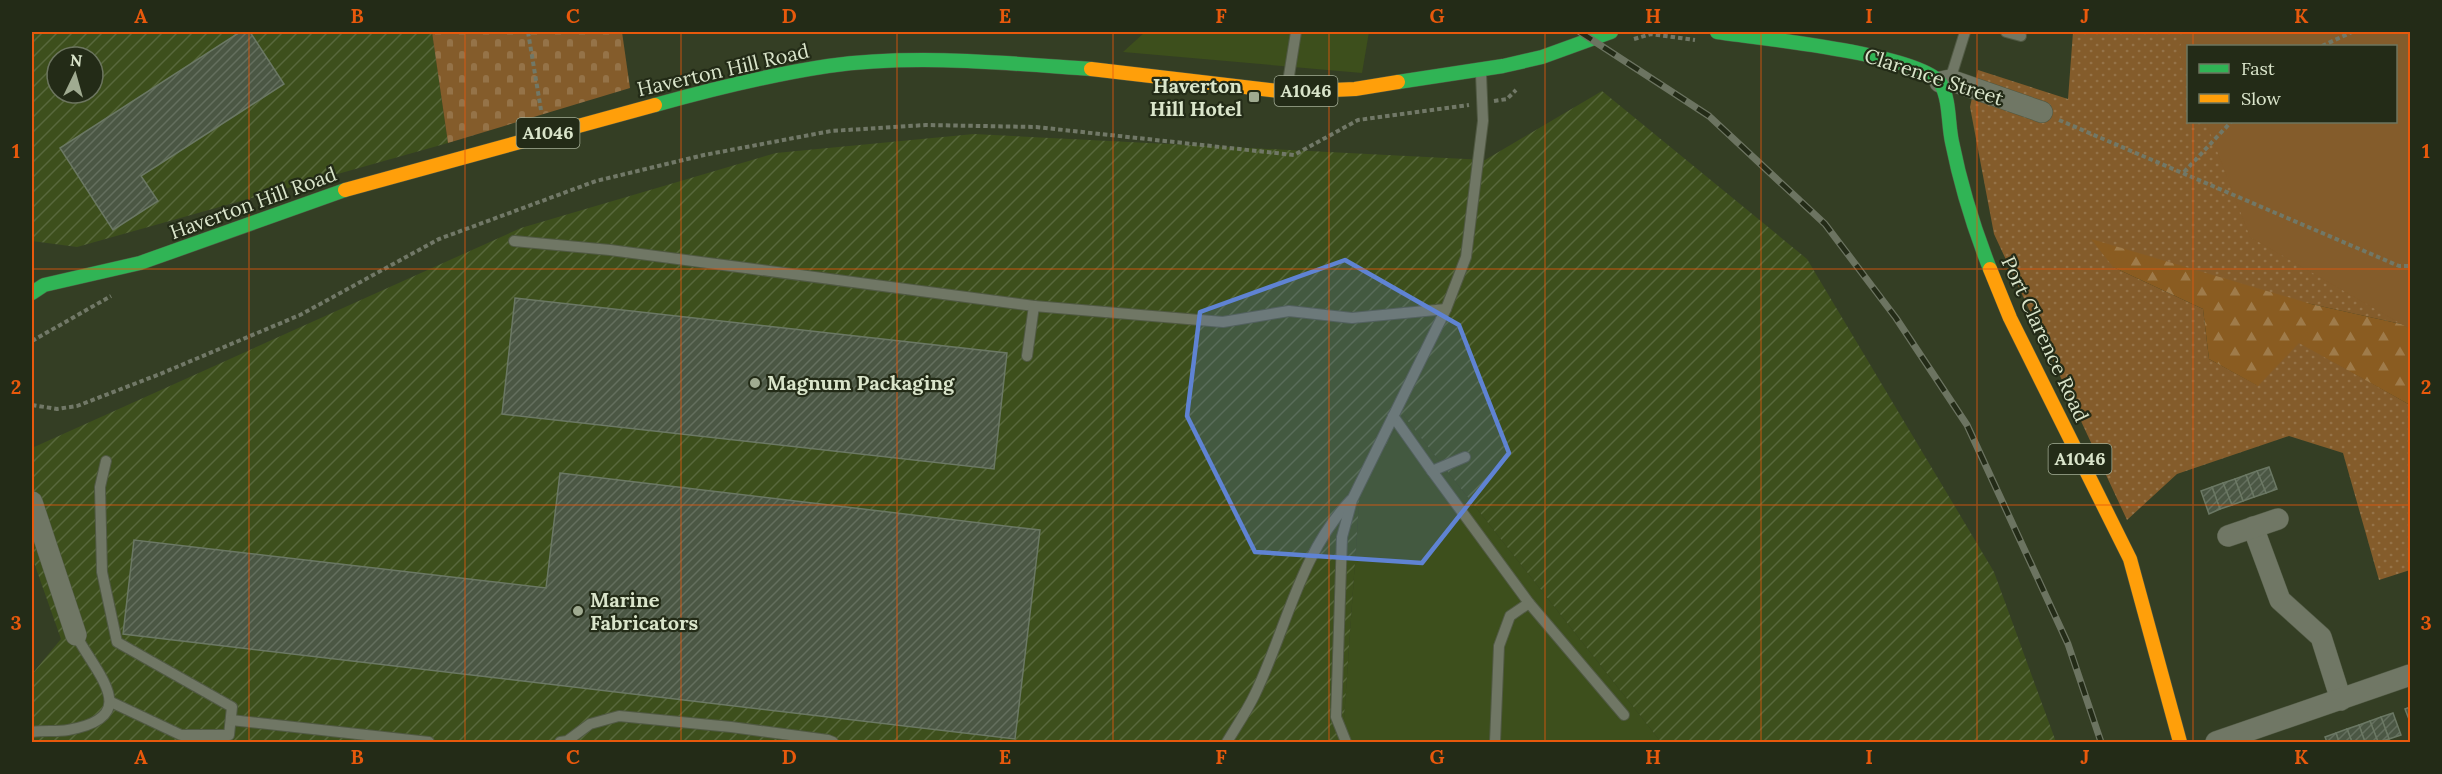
<svg xmlns="http://www.w3.org/2000/svg" width="2442" height="774" viewBox="0 0 2442 774" font-family="Lora,serif">
  <style>
    .built { fill: #3d4f1c }
    .industrial { fill: url(#industrial-furrows); fill-rule: evenodd }
    .grass { fill: url(#grass-dots); fill-rule: evenodd }
    .forest { fill: url(#forest-firs) }
    .cemetery { fill: url(#cemetery-stones) }
    .park { fill: #845c2b }
    .building { fill: url(#building-hatch); stroke: #6b7864; stroke-width: 1.5 }
    .lines { fill: none; stroke-linecap: round; stroke-linejoin: round }
    .lane-casing { stroke: #505943; stroke-width: 12 }
    .street-casing { stroke: #505943; stroke-width: 22 }
    .fast-casing { stroke: #505943; stroke-width: 15 }
    .slow-casing { stroke: #505943; stroke-width: 15 }
    .path { stroke: #717867; stroke-width: 4; stroke-dasharray: 4.5 3; stroke-linecap: butt }
    .lane { stroke: #707765; stroke-width: 10 }
    .street { stroke: #707765; stroke-width: 21 }
    .fast { stroke: #30b455; stroke-width: 14 }
    .slow { stroke: #ff9f0a; stroke-width: 14 }
    .rail-casing { stroke: #6c7461; stroke-width: 7 }
    .rail { stroke: #232b17; stroke-width: 4.5; stroke-dasharray: 14; stroke-linecap: butt }
    .marked { fill: #5f83d3; fill-opacity: 0.2; stroke: #5f83d3; stroke-width: 4.5; stroke-linejoin: round }
    .grid { fill: none; stroke: #e8590c; stroke-width: 1.5; stroke-opacity: 0.55 }
    .poi-dot { fill: #a0ab91; stroke: #232b17; stroke-width: 2 }
    .labels { text-anchor: middle; stroke-width: 4.5; stroke-linejoin: round; paint-order: stroke }
    .shield { fill: #232b17; stroke: #a3ad95; stroke-width: 1.5 }
    .shield-label { font-size: 18px; font-weight: bold; fill: #dae5cb }
    .street-label { font-size: 20px; fill: #dae5cb; stroke: #232b17 }
    .poi-label { font-size: 20px; font-weight: bold; fill: #dae5cb; stroke: #232b17; text-anchor: start }
    .neatline { fill: none; stroke: #e8590c; stroke-width: 2 }
    .grid-label { font-size: 20px; text-anchor: middle; font-weight: bold; fill: #e8590c }
  </style>
  <defs>
    <pattern id="industrial-furrows" width="10" height="10" patternUnits="userSpaceOnUse" patternTransform="scale(1.5)"><rect width="10" height="10" fill="#3d4f1c"/><path d="M-1 1l2-2M0 10L10 0M9 11l2-2" fill="none" stroke="#58683c"/></pattern>
    <pattern id="grass-dots" width="8" height="8" patternUnits="userSpaceOnUse" patternTransform="scale(1.5)"><rect width="8" height="8" fill="#845c2b"/><path d="M2 2h.1M6 6h.1" fill="none" stroke="#957348" stroke-width="1.8" stroke-linecap="round"/></pattern>
    <pattern id="forest-firs" width="22" height="20" patternUnits="userSpaceOnUse" patternTransform="scale(1.5)"><rect width="22" height="20" fill="#8a5c21"/><path d="M5 1l3.5 6h-7zM16 11l3.5 6h-7z" fill="#9f7b4a"/></pattern>
    <pattern id="cemetery-stones" width="16" height="16" patternUnits="userSpaceOnUse" patternTransform="scale(1.5)"><rect width="16" height="16" fill="#845c2b"/><path d="M2 7V4a2 2 0 0 1 4 0v3zM10 15v-3a2 2 0 0 1 4 0v3z" fill="#957348"/></pattern>
    <pattern id="building-hatch" width="6" height="6" patternUnits="userSpaceOnUse" patternTransform="scale(1.5)"><rect width="6" height="6" fill="#4b5744"/><path d="M-1 1l2-2M0 6l6-6M5 7l2-2" fill="none" stroke="#646f5e"/></pattern>
  </defs>
  <rect width="100%" height="100%" fill="#343e24"/>
  <g class="built">
    <polygon points="1145,32 1369,32 1362,73 1123,52"/>
    <polygon points="1403,415 1661,742 1349,742 1343,732 1360,490"/>
  </g>
  <g class="industrial">
    <path d="M32,32H432L448,143L77,247L32,241ZM57,57H93V93H57Z"/>
    <polygon points="1602,91 1807,259 1994,572 2056,742 1661,742 1403,415 1360,490 1343,732 1349,742 32,742 32,674 61,639 32,557 32,448 521,228 776,153 974,134 1485,160"/>
  </g>
  <path class="grass" d="M2073,32H2410V326L2311,304L2113,267L2203,309L2209,359L2257,385L2299,342L2410,405V570L2379,580L2343,453L2289,436L2177,474L2127,520L1994,234L1970,107L1978,70L2068,99ZM2188,46H2396V122H2188Z"/>
  <polygon class="forest" points="2091,239 2311,304 2410,326 2410,405 2299,343 2258,386 2209,359 2203,309 2113,267"/>
  <polygon class="cemetery" points="432,32 622,32 630,88 448,143"/>
  <polygon class="park" points="2187,32 2410,32 2410,329 2250,237 2206,122 2396,122 2396,46 2188,46 2188,76 2178,50"/>
  <g class="building">
    <polygon points="240,32 250,32 284,84 141,176 158,201 113,230 60,148"/>
    <polygon points="515,298 1007,353 994,469 502,414"/>
    <polygon points="2269,467 2277,489 2266,493 2257,471"/>
    <polygon points="2257,471 2266,493 2254,497 2246,475"/>
    <polygon points="560,473 1040,530 1015,739 123,634 134,540 546,588"/>
    <polygon points="2246,475 2254,497 2243,501 2235,479"/>
    <polygon points="2235,479 2243,501 2232,505 2223,483"/>
    <polygon points="2223,483 2232,505 2220,509 2212,487"/>
    <polygon points="2212,487 2220,509 2209,514 2201,491"/>
    <polygon points="2410,707 2410,722 2405,709"/>
    <polygon points="2393,713 2401,735 2389,739 2381,717"/>
    <polygon points="2381,717 2389,739 2378,742 2370,721"/>
    <polygon points="2370,721 2378,742 2365,742 2359,725"/>
    <polygon points="2359,725 2365,742 2352,742 2347,729"/>
    <polygon points="2347,729 2352,742 2339,742 2336,733"/>
    <polygon points="2336,733 2339,742 2327,742 2325,737"/>
  </g>
  <g class="lines">
    <defs>
      <g id="lane">
        <polyline points="2006,32 2021,36"/>
        <polyline points="1950,80 1965,32"/>
        <polyline points="1287,88 1296,32"/>
        <polyline points="514,241 610,250 1034,306"/>
        <polyline points="1027,356 1034,306 1223,322 1289,311 1352,318 1446,309"/>
        <polyline points="1393,416 1432,471 1465,457"/>
        <polyline points="106,461 100,487 102,572 117,642 232,707 229,735 181,735 111,702"/>
        <polyline points="1432,471 1529,603 1624,715"/>
        <polyline points="231,720 429,742"/>
        <path d="M32,732C44,730 56,732 68,730C144,717 96,674 76,635"/>
        <polyline points="560,742 567,741 590,724 619,716 731,727 828,740 833,742"/>
        <path d="M1227,742C1236,727 1247,711 1255,694C1286,630 1300,553 1351,500"/>
        <polyline points="1346,742 1336,717 1342,537 1352,500 1446,309 1466,257 1483,121 1481,74"/>
        <polyline points="1495,742 1499,646 1510,616 1529,603"/>
      </g>
      <g id="street">
        <polyline points="1940,82 1950,80 2042,112"/>
        <polyline points="32,502 76,635"/>
        <polyline points="2253,527 2280,600 2321,637 2341,700"/>
        <polyline points="2228,536 2278,519"/>
        <polyline points="2216,742 2410,675"/>
      </g>
      <g id="fast">
        <path d="M1717,32C1756,38 1923,54 1941,84C1950,101 1948,124 1952,142C1960,182 1975,231 1990,269"/>
        <polyline points="1398,82 1503,66 1542,57 1611,32"/>
        <path d="M655,105C712,89 769,75 828,66C915,54 1004,63 1091,69"/>
        <polyline points="32,293 44,285 140,263 345,190"/>
      </g>
      <g id="slow">
        <polyline points="1091,69 1287,92 1355,89 1398,82"/>
        <polyline points="345,190 655,105"/>
        <polyline points="1990,269 2010,318 2130,559 2180,742"/>
      </g>
    </defs>
    <use href="#lane" class="lane-casing"/>
    <use href="#street" class="street-casing"/>
    <use href="#fast" class="fast-casing"/>
    <use href="#slow" class="slow-casing"/>
    <g class="path">
      <polyline points="528,32 541,110"/>
      <polyline points="1634,39 1651,34 1695,40"/>
      <polyline points="2322,46 2352,32"/>
      <polyline points="1494,101 1507,99 1516,90"/>
      <polyline points="2059,120 2399,266 2410,266"/>
      <polyline points="2184,172 2231,122"/>
      <polyline points="32,341 111,296"/>
      <polyline points="32,405 57,409 77,406 160,374 300,315 439,239 596,181 704,155 831,131 926,125 1036,127 1294,155 1358,120 1469,105"/>
    </g>
    <use href="#lane" class="lane"/>
    <use href="#street" class="street"/>
    <use href="#fast" class="fast"/>
    <use href="#slow" class="slow"/>
    <defs>
      <polyline id="rail" points="1580,32 1709,116 1825,224 1896,318 1967,425 2068,644 2101,742"/>
    </defs>
    <use href="#rail" class="rail-casing"/>
    <use href="#rail" class="rail"/>
  </g>
  <path class="marked" d="M1345,260L1459,325L1509,453L1422,563L1255,552L1187,416L1200,312Z"/>
  <path class="grid" d="M249,32V742M465,32V742M681,32V742M897,32V742M1113,32V742M1329,32V742M1545,32V742M1761,32V742M1977,32V742M2193,32V46M2193,122V742M32,269H2410M32,505H2410"/>
  <g class="poi-dot">
    <rect x="1248" y="91" width="12" height="12" rx="3"/>
    <circle cx="755" cy="383" r="6"/>
    <circle cx="578" cy="611" r="6"/>
  </g>
  <g class="labels">
    <g class="shield">
      <rect x="1274.5" y="76" width="63" height="30" rx="4.5"/>
      <rect x="516.5" y="118" width="63" height="30" rx="4.5"/>
      <rect x="2048.5" y="444" width="63" height="30" rx="4.5"/>
    </g>
    <g class="shield-label">
      <text x="1306" y="97">A1046</text>
      <text x="548" y="139">A1046</text>
      <text x="2080" y="465">A1046</text>
    </g>
    <g class="street-label">
      <text transform="translate(723 70) rotate(-13)" y="7">Haverton Hill Road</text>
      <text transform="translate(1934 77) rotate(18)" y="7">Clarence Street</text>
      <text transform="translate(253 203) rotate(-20)" y="7">Haverton Hill Road</text>
      <text transform="translate(2045 339) rotate(65)" y="7">Port Clarence Road</text>
    </g>
    <g class="poi-label">
      <text x="1242" y="93" text-anchor="end">Haverton<tspan x="1242" dy="23">Hill Hotel</tspan></text>
      <text x="767" y="390">Magnum Packaging</text>
      <text x="590" y="607">Marine<tspan x="590" dy="23">Fabricators</tspan></text>
    </g>
  </g>
  <rect width="2442" height="774" fill="none" stroke="#232b17" stroke-width="66"/>
  <rect x="2187" y="45" width="210" height="78" fill="#232b17" stroke="#6c755f" stroke-width="1.5"/>
  <rect x="2199" y="64" width="30" height="9" fill="#30b455" stroke="#6c755f" stroke-width="1.5"/>
  <text x="2241" y="75" font-size="18" fill="#dae5cb">Fast</text>
  <rect x="2199" y="94" width="30" height="9" fill="#ff9f0a" stroke="#6c755f" stroke-width="1.5"/>
  <text x="2241" y="105" font-size="18" fill="#dae5cb">Slow</text>
  <g transform="translate(75 75) rotate(5)"><circle r="28" fill="#232b17" stroke="#6c755f" stroke-width="1.5"/>
  <path d="M0-4.5L10 22L0 15L-10 22Z" fill="#a0ab91"/>
  <text y="-9" font-size="16" font-weight="bold" text-anchor="middle" fill="#dae5cb">N</text>
  </g>
  <rect x="33" y="33" width="2376" height="708" class="neatline"/>
  <g class="grid-label">
    <text x="141" y="23">A</text>
    <text x="357" y="23">B</text>
    <text x="573" y="23">C</text>
    <text x="789" y="23">D</text>
    <text x="1005" y="23">E</text>
    <text x="1221" y="23">F</text>
    <text x="1437" y="23">G</text>
    <text x="1653" y="23">H</text>
    <text x="1869" y="23">I</text>
    <text x="2085" y="23">J</text>
    <text x="2301" y="23">K</text>
    <text x="16" y="158">1</text>
    <text x="2426" y="158">1</text>
    <text x="16" y="394">2</text>
    <text x="2426" y="394">2</text>
    <text x="16" y="630">3</text>
    <text x="2426" y="630">3</text>
    <text x="141" y="764">A</text>
    <text x="357" y="764">B</text>
    <text x="573" y="764">C</text>
    <text x="789" y="764">D</text>
    <text x="1005" y="764">E</text>
    <text x="1221" y="764">F</text>
    <text x="1437" y="764">G</text>
    <text x="1653" y="764">H</text>
    <text x="1869" y="764">I</text>
    <text x="2085" y="764">J</text>
    <text x="2301" y="764">K</text>
  </g>
</svg>
